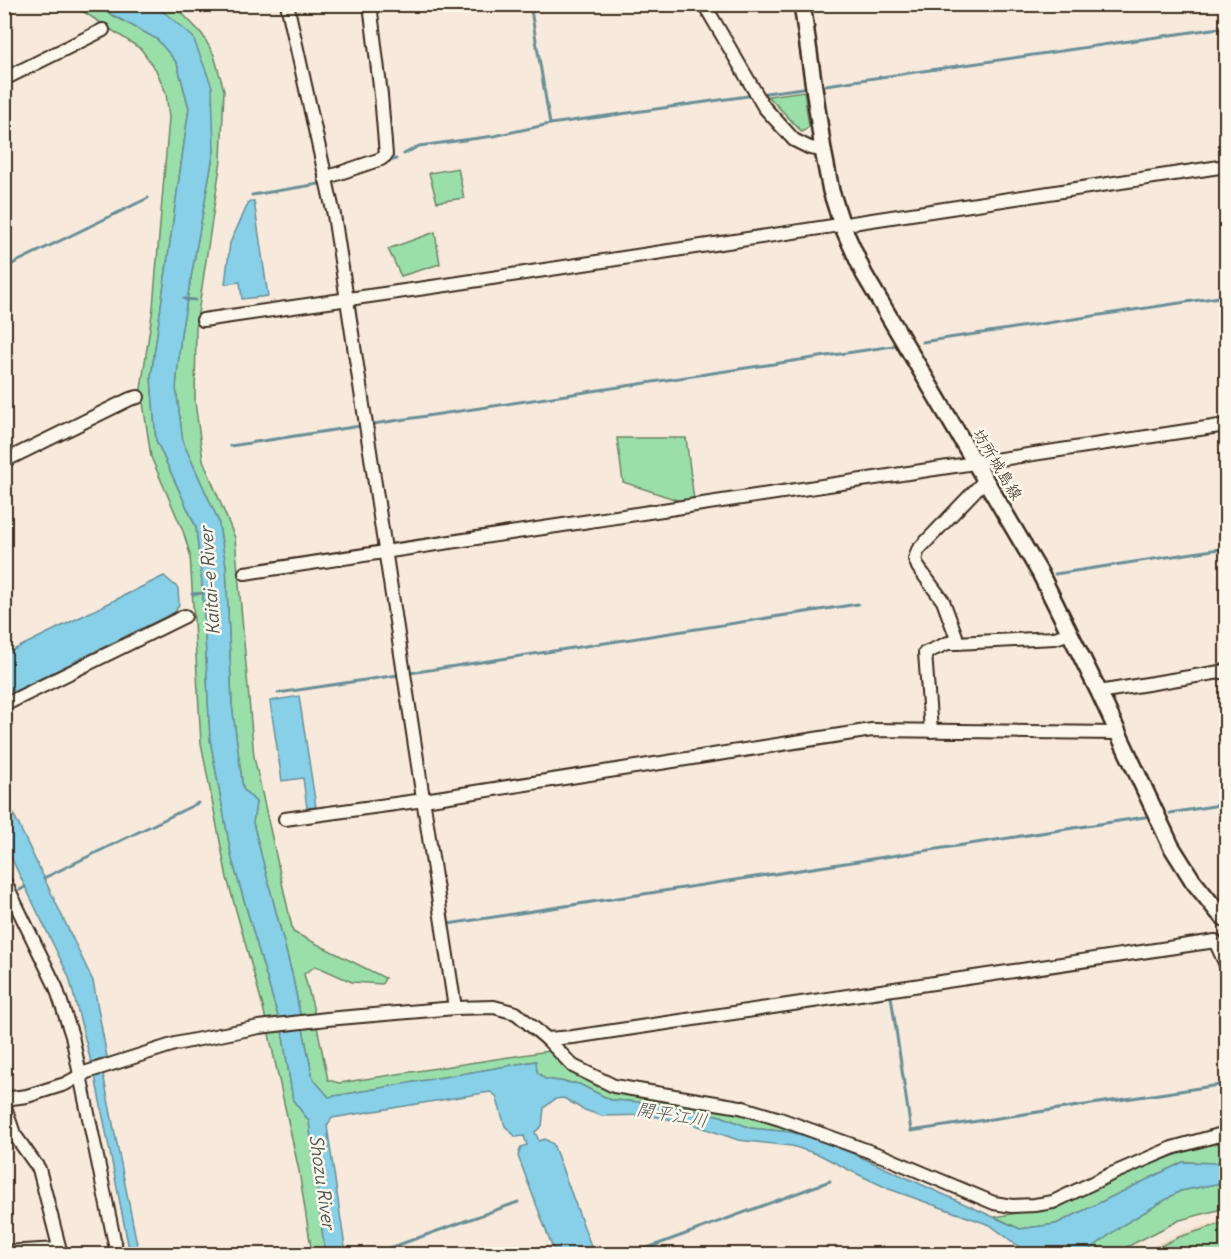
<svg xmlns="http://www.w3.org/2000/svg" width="1231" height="1259" viewBox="0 0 1231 1259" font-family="Delius,'Klee One',sans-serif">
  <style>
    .built { fill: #f2dac8 }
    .green { fill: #9adea9; stroke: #6a8464; stroke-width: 1.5 }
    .water { fill: #87d0e8; stroke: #698e97; stroke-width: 1.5 }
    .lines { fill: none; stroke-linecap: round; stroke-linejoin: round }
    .stream { stroke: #698e97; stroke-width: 3 }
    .minor-casing { stroke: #3b2a1e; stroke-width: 16 }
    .major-casing { stroke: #3b2a1e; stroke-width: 20 }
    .minor { stroke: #fbf7ec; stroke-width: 12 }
    .major { stroke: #fbf7ec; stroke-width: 15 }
    .labels { text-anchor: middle; stroke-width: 5; stroke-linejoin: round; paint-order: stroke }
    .street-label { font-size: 16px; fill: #3b2a1e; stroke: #fbf7ec }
    .water-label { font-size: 18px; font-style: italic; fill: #4e5450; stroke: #fbf7ec }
  </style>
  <rect width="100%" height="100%" fill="#f7eadc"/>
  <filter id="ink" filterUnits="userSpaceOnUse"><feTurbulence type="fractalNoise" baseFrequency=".0167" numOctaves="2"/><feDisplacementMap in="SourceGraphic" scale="12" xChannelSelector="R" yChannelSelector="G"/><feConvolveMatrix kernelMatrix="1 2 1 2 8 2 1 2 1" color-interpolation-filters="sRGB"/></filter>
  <g filter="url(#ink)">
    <polygon class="built" points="1226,1219 1226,1254 1136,1254 1179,1233"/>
    <g class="green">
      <polygon points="73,5 94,5 157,39 177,63 189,108 151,377 156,440 196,527 203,593 210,739 232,859 282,1030 293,1100 309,1121 325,1254 312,1254 299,1171 263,1007 227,878 201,743 190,554 183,531 151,457 141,389 153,307 169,118 166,93 156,70 141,49"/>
      <polygon points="150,5 169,5 182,13 202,34 214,55 224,90 221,160 196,327 195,402 203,460 235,538 254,757 293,932 385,978 382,984 352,982 316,966 304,974 313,1007 328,1080 339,1083 548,1051 571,1069 618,1092 737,1110 825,1141 790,1132 750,1128 721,1116 655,1103 611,1100 579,1084 545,1079 537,1072 535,1061 329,1097 313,1079 292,974 253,823 256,802 243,789 232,705 226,566 218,520 183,442 176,388 181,333 214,150 165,13"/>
      <polygon points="804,91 809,127 802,132 768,96"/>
      <polygon points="458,168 464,198 437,202 429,173"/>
      <polygon points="435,232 440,264 401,276 388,249"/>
      <polygon points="617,438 686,438 694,500 683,502 623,482"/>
      <polygon points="1226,1138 1226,1160 1216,1163 1183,1162 1056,1224 1020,1229 995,1217 1050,1207 1112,1179 1181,1153 1203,1144"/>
      <polygon points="1226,1182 1226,1208 1180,1220 1113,1254 1084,1254 1121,1226 1180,1191"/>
      <polygon points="1226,1222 1226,1254 1144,1254 1179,1237"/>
    </g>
    <g class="water">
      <polygon points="94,5 150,5 165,13 193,37 212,87 214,150 181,333 176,388 183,442 218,520 226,566 232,705 243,789 256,802 253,823 292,974 313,1079 329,1097 536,1061 537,1072 545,1079 579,1084 611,1100 655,1103 721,1116 750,1128 790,1132 825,1141 1020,1229 1056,1224 1183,1162 1216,1163 1226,1160 1226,1182 1180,1191 1121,1226 1084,1254 1029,1254 990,1225 889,1189 851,1171 820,1155 792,1146 738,1140 689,1123 647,1115 602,1116 582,1109 564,1098 555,1099 544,1108 542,1126 535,1132 539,1141 545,1139 553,1144 594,1254 555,1254 518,1156 521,1147 527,1145 524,1136 516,1137 505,1126 496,1096 490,1092 332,1118 327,1126 346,1254 325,1254 309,1121 293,1100 282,1030 232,859 210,739 203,593 196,527 156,440 151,377 189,108 177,63 157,39"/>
      <polygon points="254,201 268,296 242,299 240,282 225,284 230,243 249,202"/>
      <polygon points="164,576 178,588 179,604 175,612 5,696 5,654"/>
      <polygon points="299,696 316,807 307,808 303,778 282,781 270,701"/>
      <polygon points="5,796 93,981 107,1057 91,1062 69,977 5,845"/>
      <polygon points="103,1074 139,1254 130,1254 95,1076"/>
    </g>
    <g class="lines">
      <g class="stream">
        <polyline points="530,4 550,124"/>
        <polyline points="826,85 1226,27"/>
        <polyline points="766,93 803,88"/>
        <polyline points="404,154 419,146 494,136 550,124 748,96"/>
        <polyline points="383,163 396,159"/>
        <polyline points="252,195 319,184"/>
        <polyline points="4,268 148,198"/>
        <polyline points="184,299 195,300"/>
        <polyline points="922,342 1226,296"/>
        <polyline points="373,424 893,346"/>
        <polyline points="230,446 360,426"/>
        <polyline points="1055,574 1226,548"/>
        <polyline points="192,594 205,593"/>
        <polyline points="410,673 858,604"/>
        <polyline points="278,693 398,675"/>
        <polyline points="1170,813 1226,804"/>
        <polyline points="44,878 198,803"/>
        <polyline points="20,890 25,887"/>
        <polyline points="448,924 1145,817"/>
        <polyline points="640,1033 891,996 911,1131 1226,1084"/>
        <polyline points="373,1254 518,1202"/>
        <polyline points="631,1254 830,1181"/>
      </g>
      <defs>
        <g id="minor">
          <polyline points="287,4 334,215 455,1008"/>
          <polyline points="704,4 764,107 794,140 810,148 823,150"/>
          <polyline points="4,79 103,30"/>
          <polyline points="325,178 381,159 386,155 381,95 370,4"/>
          <polyline points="203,320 446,285 1226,166"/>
          <polyline points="4,461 130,399 138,397"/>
          <polyline points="986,479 918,550 915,559 918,567 943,601 956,636 956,643 1055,638 1070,633"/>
          <polyline points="245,573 1226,425"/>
          <polyline points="1099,692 1226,671"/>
          <polyline points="4,705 185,616"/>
          <polyline points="931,731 925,653 948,643 956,643"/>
          <polyline points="285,819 424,800 872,730 1118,733"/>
          <polyline points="4,880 56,987 72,1036 117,1254"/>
          <polyline points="547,1039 573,1037 1215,941 1226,965"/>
          <polyline points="4,1099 27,1096 65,1084 87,1072 175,1044 259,1027 327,1019 455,1008 494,1007 516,1013 547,1039 573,1066 614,1086 740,1107 780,1119 885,1157 994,1203 1012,1206 1035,1205 1053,1202 1109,1175 1172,1148 1226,1133"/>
          <polyline points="4,1104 14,1134 39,1169 61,1254"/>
          <polyline points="4,1252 59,1249"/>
        </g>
        <polyline id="major" points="802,4 823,150 831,191 842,225 864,274 1040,573 1099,692 1171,846 1193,881 1218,912 1226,919"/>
      </defs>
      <use href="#minor" class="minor-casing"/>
      <use href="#major" class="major-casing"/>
      <use href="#minor" class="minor"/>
      <use href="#major" class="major"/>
    </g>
  </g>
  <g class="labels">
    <g class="street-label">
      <text transform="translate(998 464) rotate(59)" y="6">坊所城島線</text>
    </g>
    <g class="water-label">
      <text transform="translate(210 581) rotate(-94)" y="6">Kaitai-e River</text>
      <text transform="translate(672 1115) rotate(10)" y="6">開平江川</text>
      <text transform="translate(322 1182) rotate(82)" y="6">Shozu River</text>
    </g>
  </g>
  <rect width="1231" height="1259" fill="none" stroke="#fbf7ec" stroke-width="24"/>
  <rect x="12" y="12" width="1207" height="1235" fill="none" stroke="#3b2a1e" stroke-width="2" filter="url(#ink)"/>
</svg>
